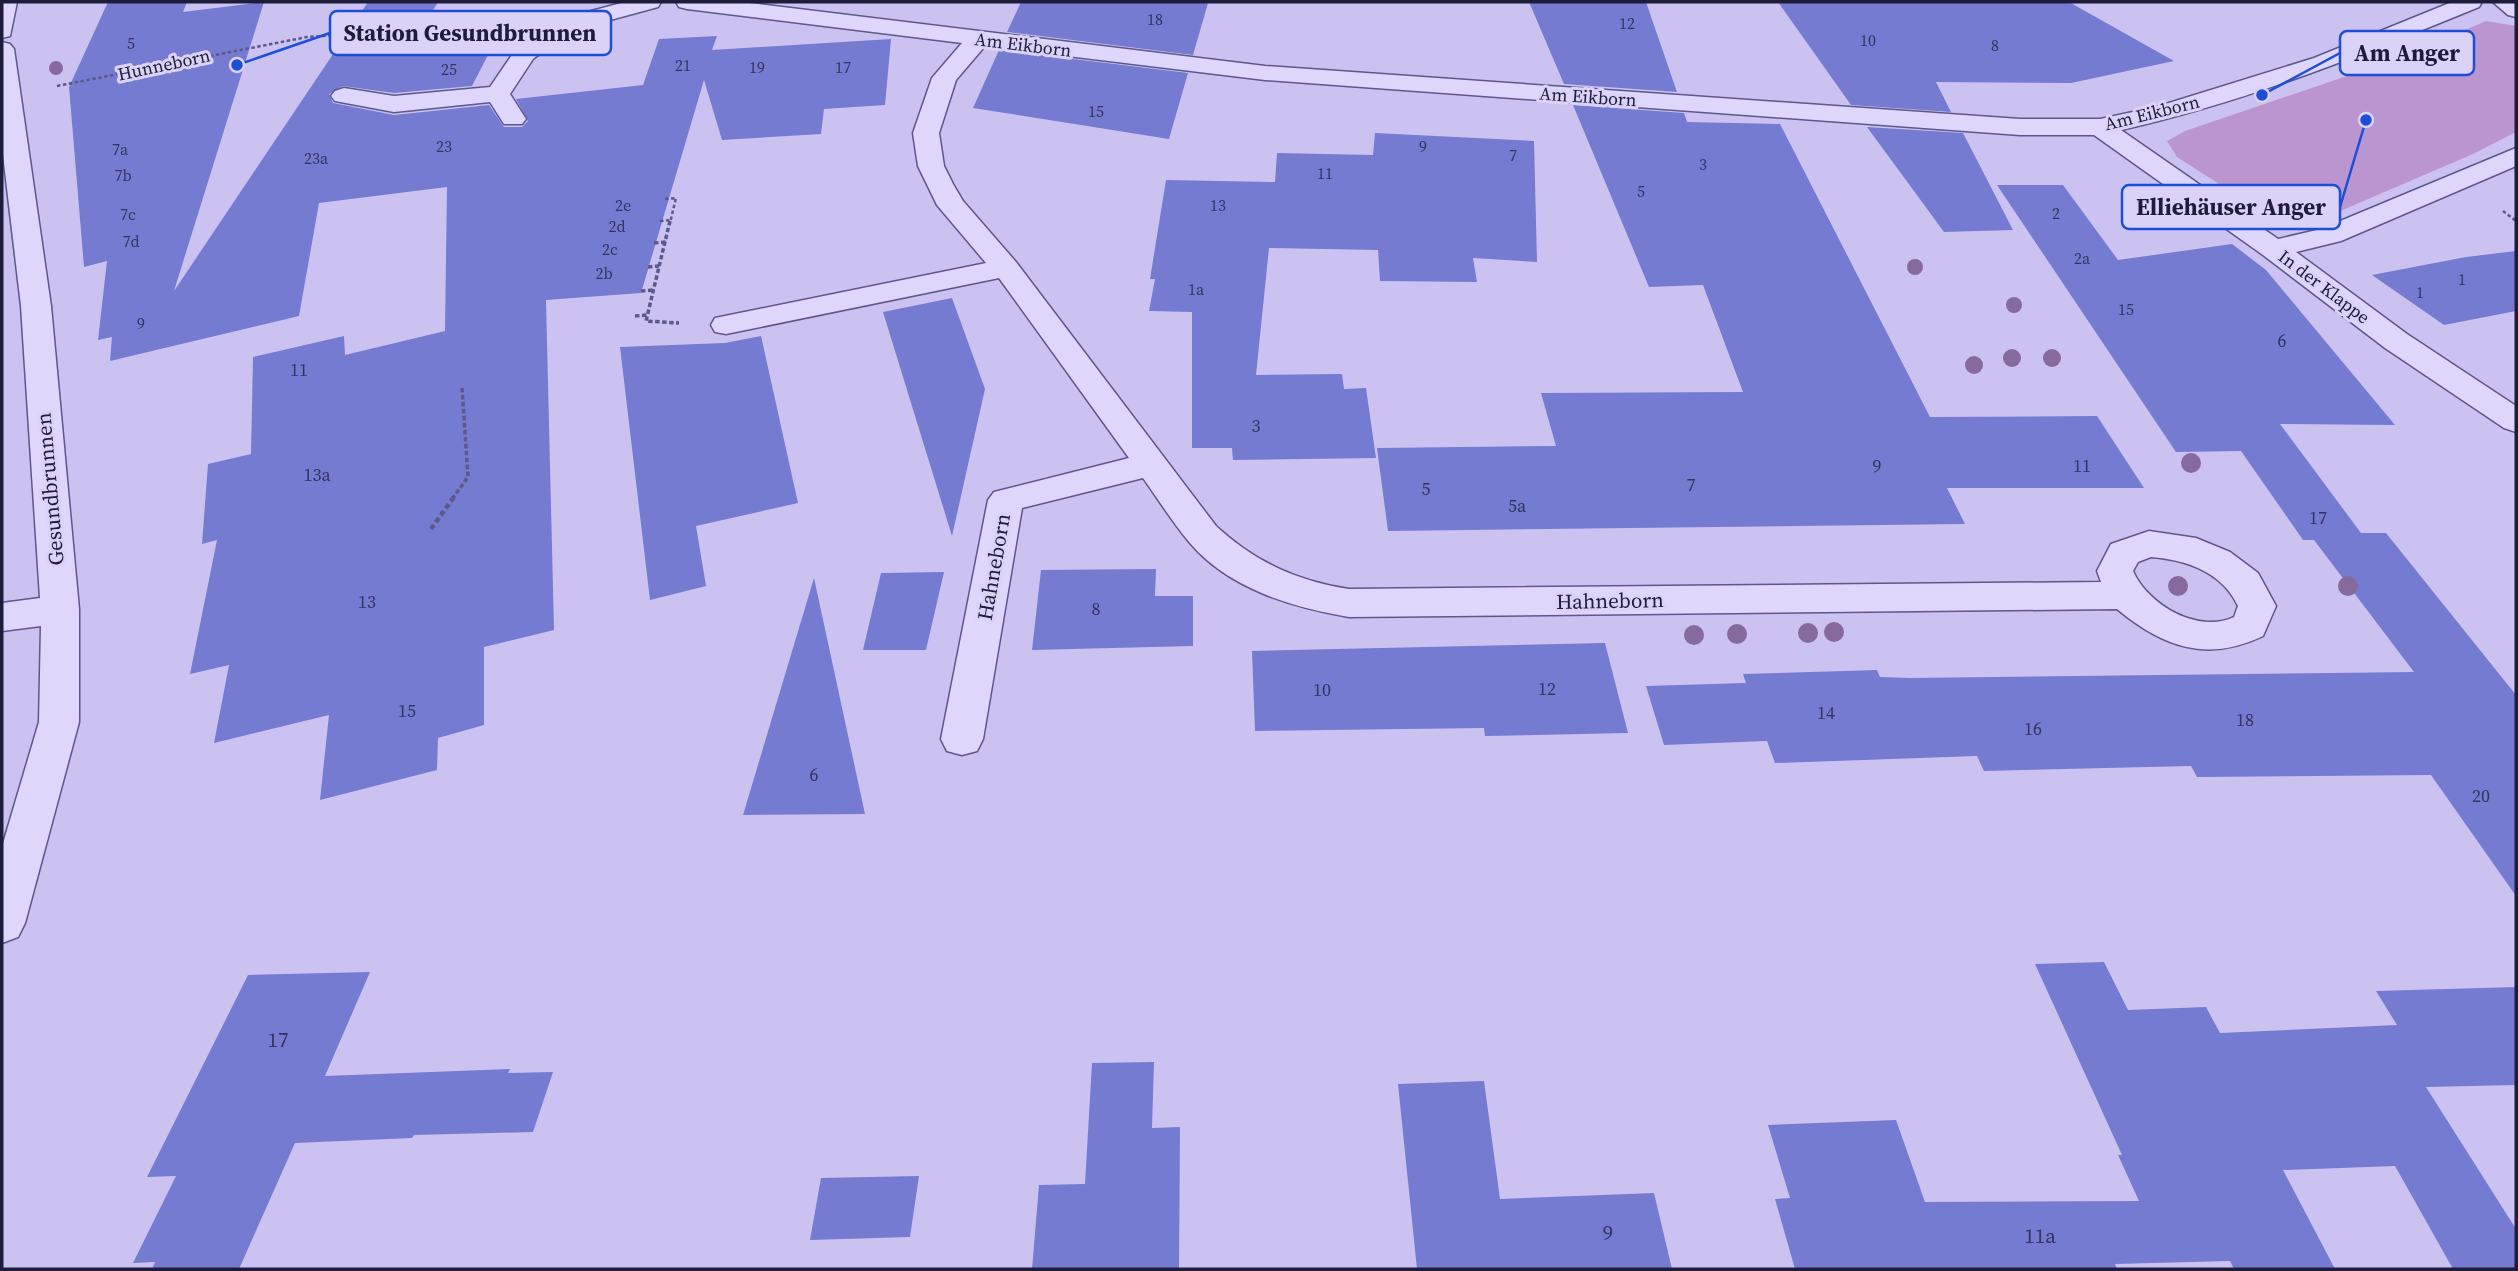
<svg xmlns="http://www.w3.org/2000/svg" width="2518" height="1271" viewBox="0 0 2518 1271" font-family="'Source Serif 4',serif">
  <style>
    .green { fill: #bb95d0 }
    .building { fill: #757bd1 }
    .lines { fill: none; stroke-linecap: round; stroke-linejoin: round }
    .minor-casing { stroke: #5b588c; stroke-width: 3 }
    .path-far2 { stroke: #5b588c; stroke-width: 2.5; stroke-dasharray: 3.5 2.5; stroke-linecap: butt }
    .path-far1 { stroke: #5b588c; stroke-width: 3.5; stroke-dasharray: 4.5 2.5; stroke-linecap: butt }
    .path { stroke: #5b588c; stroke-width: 4.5; stroke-dasharray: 5 3.5; stroke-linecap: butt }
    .minor { fill: #ded6fb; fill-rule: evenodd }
    .tree { fill: #866a9d }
    .labels { text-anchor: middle; stroke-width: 6; stroke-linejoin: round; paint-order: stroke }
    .far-number-label { font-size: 16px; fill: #333460 }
    .far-street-label { font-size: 18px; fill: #1d1d3b; stroke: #dbd2f8 }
    .number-label { font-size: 18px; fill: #333460 }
    .street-label { font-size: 21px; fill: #1d1d3b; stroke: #dbd2f8 }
    .near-number-label { font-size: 21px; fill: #333460 }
    .leader { fill: none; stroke: #1d4ed8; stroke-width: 2.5 }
    .callout-dot { fill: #1d4ed8; stroke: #dbd2f8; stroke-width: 2.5 }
    .callout { fill: #dbd2f8; stroke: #1d4ed8; stroke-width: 2.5 }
    .callout-label { font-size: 23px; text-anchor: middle; font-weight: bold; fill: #1d1d3b }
  </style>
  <rect width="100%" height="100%" fill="#ccc2f1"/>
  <polygon class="green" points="2486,21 2516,26 2516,132 2473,154 2310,224 2280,220 2258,209 2177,157 2167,141 2185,131 2397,59"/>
  <g class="building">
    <polygon points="108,2 187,2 183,12 264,2 174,291 368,2 438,2 419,33 502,28 472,86 394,93 343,86 329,94 333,103 394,115 489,105 504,127 522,127 528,121 516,99 643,85 659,39 717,36 712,50 891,39 885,105 824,109 821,134 722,140 704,80 641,293 546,300 554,630 484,647 484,725 438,738 437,770 320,800 329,715 214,743 229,665 190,674 217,540 202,544 208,464 251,454 253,357 344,336 345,355 445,331 447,187 319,203 299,316 110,361 112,337 98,340 107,261 84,267 69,87"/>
    <polygon points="1021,2 1120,2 1208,3 1193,55 1007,32"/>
    <polygon points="1529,2 1646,2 1677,92 1564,84"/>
    <polygon points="1778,2 2069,2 2174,61 2071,83 1936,82 1951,112 1851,105"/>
    <polygon points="999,50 1188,73 1169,139 973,108"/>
    <polygon points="1573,105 1684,113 1687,122 1780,124 1930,417 2097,416 2144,488 1947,488 1965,524 1388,531 1377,448 1556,446 1541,393 1743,392 1703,285 1649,287"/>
    <polygon points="1867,127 1963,133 2013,230 1944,232"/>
    <polygon points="1375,133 1534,141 1537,262 1473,258 1477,282 1380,281 1378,250 1269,248 1256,375 1342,374 1344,389 1366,388 1376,458 1233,460 1232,448 1192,448 1192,312 1149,311 1155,279 1150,279 1166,180 1275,182 1277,153 1373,155"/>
    <polygon points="1997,185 2063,185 2118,260 2232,244 2266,270 2395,425 2280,424 2361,533 2386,533 2516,695 2516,896 2431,775 2197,777 2191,766 1984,771 1977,756 1775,763 1767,741 1664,745 1646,686 1746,683 1743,674 1877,670 1880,677 1911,678 2414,672 2314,540 2303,540 2241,451 2176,452"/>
    <polygon points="2516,251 2516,311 2444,325 2372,275 2466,257"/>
    <polygon points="952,298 985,389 952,536 883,312"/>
    <polygon points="761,336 798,503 696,526 706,586 650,600 620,347 725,343"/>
    <polygon points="1156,569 1155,596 1193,596 1193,646 1032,650 1041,570"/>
    <polygon points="944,572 926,650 863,650 881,573"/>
    <polygon points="814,578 865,814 743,815"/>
    <polygon points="1605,643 1628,733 1485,736 1484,728 1255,731 1252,651"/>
    <polygon points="2104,962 2128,1010 2206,1007 2220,1033 2397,1025 2376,991 2516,987 2516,1085 2426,1087 2516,1229 2516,1269 2453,1269 2395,1166 2283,1170 2335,1269 2234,1269 2230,1261 2115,1264 2117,1269 1795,1269 1775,1199 1790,1198 1768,1125 1896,1120 1925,1202 2139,1201 2118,1155 2122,1155 2035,964"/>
    <polygon points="370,972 325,1076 510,1069 508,1073 553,1072 533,1132 414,1135 412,1138 295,1143 239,1269 152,1269 155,1262 133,1263 176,1176 147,1177 248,975"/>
    <polygon points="1154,1062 1152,1128 1180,1127 1179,1269 1032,1269 1039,1185 1085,1184 1092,1063"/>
    <polygon points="1484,1081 1500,1199 1654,1193 1672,1269 1417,1269 1398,1084"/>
    <polygon points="919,1176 910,1237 810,1240 821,1178"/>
  </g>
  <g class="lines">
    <defs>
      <g id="minor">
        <polygon points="2,2 17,2 10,36 2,38"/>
        <polygon points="625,2 661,2 658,7 566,32 533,59 510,94 526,119 522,124 504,124 490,102 394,112 335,101 331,96 335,91 344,88 394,96 490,87 516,49 550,22"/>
        <path d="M676,2H741L1265,66L2020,119H2100L2156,107L2314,58L2452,2H2482L2479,7C2362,55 2245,102 2121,130L2278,239L2321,229L2516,148V166L2341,241L2296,252L2407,334L2516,406V432L2504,428L2385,348L2263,255L2094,135H2020L1265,80L985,46L956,80L939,133L944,166L953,184L963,201L1016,262L1216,526C1255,562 1297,581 1349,589L2101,582L2097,571L2111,544L2149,531L2196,538L2230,552L2258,573L2276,606L2263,636C2207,663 2163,647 2117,609L1349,617C1292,607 1229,589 1190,543C1173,523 1158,499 1143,478L1022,508L983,739L977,751L962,755L947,751L941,739L988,500L994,492L1129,458L999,278L726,334L715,332L711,325L715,318L986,263L937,205L918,166L913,133L932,78L962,43L687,9L679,7ZM2151,557C2187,560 2222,572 2238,606L2234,617C2198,634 2148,605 2133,571L2138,562Z"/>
        <polygon points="2493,2 2516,2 2516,17 2508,15"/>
        <polygon points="2,42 10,44 14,49 51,306 79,609 79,722 25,923 18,937 2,943 2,847 39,722 41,626 2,631 2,603 40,598 21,306 2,146"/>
      </g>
    </defs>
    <use href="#minor" class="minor-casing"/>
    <g class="path-far2">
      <polyline points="57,86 307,37 487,26"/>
      <polyline points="665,199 676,198 670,223"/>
      <polyline points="2503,211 2516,221"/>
      <polyline points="660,221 671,220"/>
    </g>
    <g class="path-far1">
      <polyline points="670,221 646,321 679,323"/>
      <polyline points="654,243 666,242"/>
      <polyline points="648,267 659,266"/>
      <polyline points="641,291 653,290"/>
      <polyline points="635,316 647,315"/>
      <polyline points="452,499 468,477 462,388"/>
    </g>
    <polyline class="path" points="431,529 454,497"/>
    <use href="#minor" class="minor"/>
  </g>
  <g class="tree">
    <circle cx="56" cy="68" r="7"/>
    <circle cx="1915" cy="267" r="8"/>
    <circle cx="2014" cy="305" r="8"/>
    <circle cx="2012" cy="358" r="9"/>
    <circle cx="2052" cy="358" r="9"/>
    <circle cx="1974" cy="365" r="9"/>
    <circle cx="2191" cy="463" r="10"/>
    <circle cx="2178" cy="586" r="10"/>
    <circle cx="2348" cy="586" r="10"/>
    <circle cx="1834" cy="632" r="10"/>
    <circle cx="1808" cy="633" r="10"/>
    <circle cx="1737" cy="634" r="10"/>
    <circle cx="1694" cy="635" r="10"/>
  </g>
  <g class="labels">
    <g class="far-number-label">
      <text x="1155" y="25">18</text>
      <text x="1627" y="29">12</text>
      <text x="1868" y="46">10</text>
      <text x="131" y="49">5</text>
      <text x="1995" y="51">8</text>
      <text x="683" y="71">21</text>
      <text x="757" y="73">19</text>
      <text x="843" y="73">17</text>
      <text x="449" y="75">25</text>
      <text x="1096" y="117">15</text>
      <text x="444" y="152">23</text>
      <text x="1423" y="152">9</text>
      <text x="120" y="155">7a</text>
      <text x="1513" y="161">7</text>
      <text x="316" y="164">23a</text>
      <text x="1703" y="170">3</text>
      <text x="1325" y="179">11</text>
      <text x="123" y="181">7b</text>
      <text x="1641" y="197">5</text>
      <text x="623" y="211">2e</text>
      <text x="1218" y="211">13</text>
      <text x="2056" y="219">2</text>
      <text x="128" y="220">7c</text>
      <text x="617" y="232">2d</text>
      <text x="131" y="247">7d</text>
      <text x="610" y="255">2c</text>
      <text x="2082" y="264">2a</text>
      <text x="604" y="279">2b</text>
      <text x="2462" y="285">1</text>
      <text x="1196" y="295">1a</text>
      <text x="2420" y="298">1</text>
      <text x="2126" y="315">15</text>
      <text x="141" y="329">9</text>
    </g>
    <g class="far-street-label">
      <text transform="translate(1023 45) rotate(7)" y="6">Am Eikborn</text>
      <text transform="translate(164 65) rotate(-12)" y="6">Hunneborn</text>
      <text transform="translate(1588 97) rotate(4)" y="6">Am Eikborn</text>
      <text transform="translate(2152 113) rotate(-14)" y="6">Am Eikborn</text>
      <text transform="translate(2324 287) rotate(37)" y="6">In der Klappe</text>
    </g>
    <g class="number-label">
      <text x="2282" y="347">6</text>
      <text x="299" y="376">11</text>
      <text x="1256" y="432">3</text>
      <text x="1877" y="472">9</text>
      <text x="2082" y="472">11</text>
      <text x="317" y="481">13a</text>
      <text x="1691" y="491">7</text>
      <text x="1426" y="495">5</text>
      <text x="1517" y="512">5a</text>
      <text x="2318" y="524">17</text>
      <text x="367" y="608">13</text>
      <text x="1096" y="615">8</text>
      <text x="1547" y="695">12</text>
      <text x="1322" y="696">10</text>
      <text x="407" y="717">15</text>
      <text x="1826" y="719">14</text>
      <text x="2245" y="726">18</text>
      <text x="2033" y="735">16</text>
      <text x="814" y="781">6</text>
      <text x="2481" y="802">20</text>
    </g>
    <g class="street-label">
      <text transform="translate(50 489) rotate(-95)" y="7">Gesundbrunnen</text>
      <text transform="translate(994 567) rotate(-80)" y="7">Hahneborn</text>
      <text transform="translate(1610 601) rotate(-1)" y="7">Hahneborn</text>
    </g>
    <g class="near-number-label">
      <text x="278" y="1047">17</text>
      <text x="1608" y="1240">9</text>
      <text x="2040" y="1243">11a</text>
    </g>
  </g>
  <path class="leader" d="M237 65L330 33M2262 95L2340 53M2366 120L2340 207"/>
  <g class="callout-dot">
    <circle cx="237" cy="65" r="7"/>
    <circle cx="2262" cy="95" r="7"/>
    <circle cx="2366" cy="120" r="7"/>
  </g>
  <g class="callout">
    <rect x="330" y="11" width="281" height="44" rx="7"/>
    <rect x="2340" y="31" width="134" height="44" rx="7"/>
    <rect x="2122" y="185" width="218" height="44" rx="7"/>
  </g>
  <g class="callout-label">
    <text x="470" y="41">Station Gesundbrunnen</text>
    <text x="2407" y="61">Am Anger</text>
    <text x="2231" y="215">Elliehäuser Anger</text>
  </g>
  <rect width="2518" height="1271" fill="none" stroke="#1d1d3b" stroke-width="7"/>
</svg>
